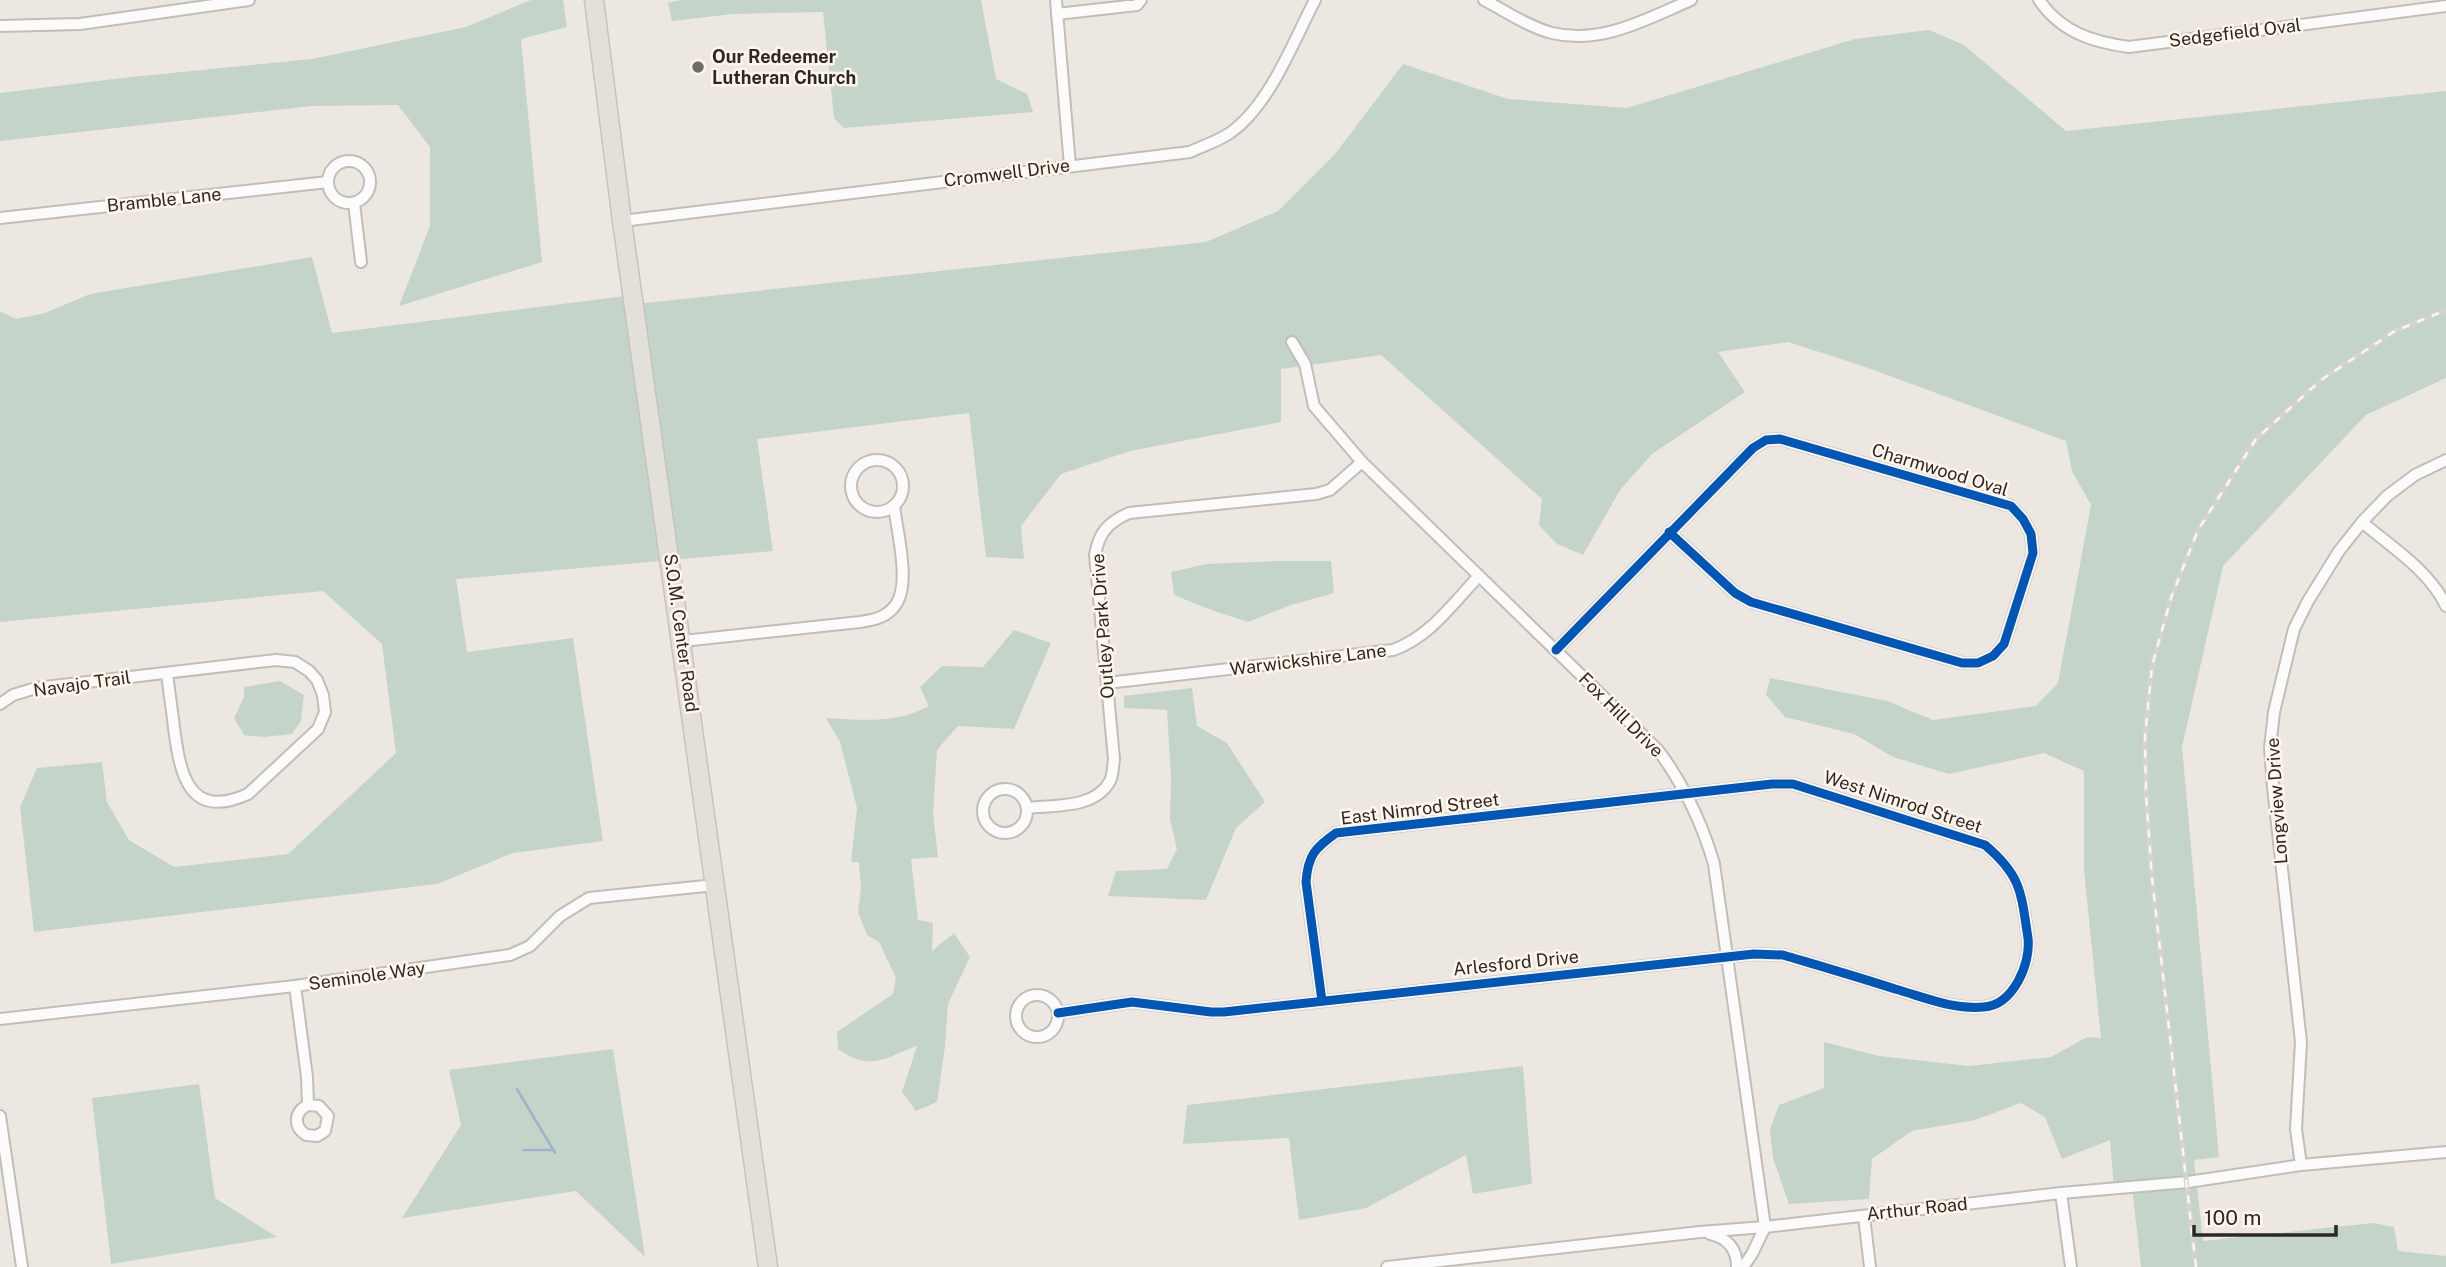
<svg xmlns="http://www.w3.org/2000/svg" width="2446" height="1267" viewBox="0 0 2446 1267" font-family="'Public Sans',sans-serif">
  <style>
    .green { fill: #c5d4c9 }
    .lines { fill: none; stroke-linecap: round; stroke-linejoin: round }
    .stream { stroke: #a1b2cf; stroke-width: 2.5 }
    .minor-casing { stroke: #c2bdb9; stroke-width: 14 }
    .primary-casing { stroke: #c6c3c1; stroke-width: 21 }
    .minor { stroke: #fcfbfb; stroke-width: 10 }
    .primary { stroke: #e3dfd9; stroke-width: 18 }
    .rail-casing { stroke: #d4d3d1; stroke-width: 5 }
    .rail { stroke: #fff5eb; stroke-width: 2.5; stroke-dasharray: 8; stroke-linecap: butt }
    .cycleway-casing { stroke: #fff5eb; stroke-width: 13 }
    .cycleway { stroke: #0057b8; stroke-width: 9 }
    .poi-dot { fill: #706c67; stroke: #fff5eb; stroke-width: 2.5 }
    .labels { text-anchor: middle; stroke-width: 5; stroke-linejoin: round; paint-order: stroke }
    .street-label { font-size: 18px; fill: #2c2925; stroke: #fff5eb }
    .poi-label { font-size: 18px; font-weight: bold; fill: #2c2925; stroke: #fff5eb; text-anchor: start }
  </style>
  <rect width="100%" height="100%" fill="#ede7e2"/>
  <g class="green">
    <polygon points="531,0 563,0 567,27 521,39 542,262 399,306 430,226 430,147 398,105 312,106 0,141 0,93 122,78 312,59 466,27"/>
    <polygon points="681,0 981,0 996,79 1027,94 1033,112 844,128 834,118 823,12 733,14 672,21 668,3"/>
    <polygon points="1929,30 1964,45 2066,131 2446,91 2446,378 2366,415 2223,566 2182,747 2219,1157 2194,1160 2203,1241 2373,1223 2394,1227 2398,1251 2446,1256 2446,1267 2141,1267 2132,1187 2114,1188 2110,1140 2062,1159 2045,1117 2021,1103 1975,1120 1912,1131 1872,1159 1869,1199 1789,1204 1773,1158 1770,1130 1779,1105 1824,1088 1824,1042 1879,1056 1969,1066 2051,1057 2087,1037 2101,1038 2084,870 2084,771 2044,753 1949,774 1893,757 1854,734 1785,717 1766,695 1770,678 1887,701 1933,720 2036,706 2058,683 2091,505 2072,471 2066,441 1863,366 1788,342 1718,352 1745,392 1652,454 1620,490 1583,555 1557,544 1539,525 1542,499 1381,355 1281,369 1281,422 1130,451 1061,474 1021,526 1024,559 986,557 969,413 757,439 773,551 456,579 467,652 573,638 603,841 513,853 437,884 34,932 20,807 37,768 102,762 107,802 129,840 174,867 288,854 396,753 382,644 323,591 0,622 0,311 16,319 45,313 90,294 312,257 332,333 633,295 635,304 655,302 1206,242 1278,211 1335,154 1403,64 1508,99 1627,108 1855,39"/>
    <polygon points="1275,561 1331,561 1334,593 1291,605 1248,622 1211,610 1174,595 1171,572 1206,564"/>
    <path d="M1014,630L1051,643L1014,729L958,726L937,750L933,814L938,857L911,859L918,920L933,923L932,951L954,933L970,957L948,1004L945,1046L937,1102L916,1111L902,1092L917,1046C884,1058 871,1072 838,1049L837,1032L893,994L896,978L879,942L867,935L858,912L861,888L859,862H851L857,808L840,742L826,718C862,720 896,724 929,706L920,687L942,666L983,667Z"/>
    <polygon points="280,681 304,695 301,721 292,734 265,737 244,735 234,718 244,697 244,687"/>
    <polygon points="1192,688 1197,726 1227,743 1265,802 1236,828 1206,900 1108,896 1116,871 1167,869 1177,849 1170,819 1171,778 1167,710 1124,708 1124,696"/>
    <polygon points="613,1049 645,1257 576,1191 402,1218 461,1125 449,1070"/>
    <polygon points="1523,1066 1532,1184 1473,1194 1466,1155 1366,1208 1299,1220 1289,1138 1183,1144 1187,1105"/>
    <polygon points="199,1084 215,1198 277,1237 111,1264 92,1098"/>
  </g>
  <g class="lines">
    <g class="stream">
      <polyline points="517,1089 555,1153"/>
      <polyline points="523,1150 554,1150"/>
    </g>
    <defs>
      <g id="minor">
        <polyline points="1056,0 1070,166"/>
        <path d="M1484,0C1504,10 1530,28 1552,33C1601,45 1647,19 1691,0"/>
        <path d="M2039,0C2061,32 2092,42 2129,47L2446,6"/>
        <polyline points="1057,14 1137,5 1141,0"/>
        <polyline points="0,26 80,24 249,0"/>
        <circle cx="349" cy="182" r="21"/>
        <polyline points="354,203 361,262"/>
        <polyline points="0,218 328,182"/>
        <path d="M622,221L1190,152C1203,146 1218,141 1230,133C1270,105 1293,42 1315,0"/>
        <path d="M1292,342L1305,364L1314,406L1362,462L1658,750C1684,785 1702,823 1714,864L1765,1227"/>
        <circle cx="877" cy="486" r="26"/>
        <path d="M2362,522C2391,547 2429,570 2446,606"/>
        <path d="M683,641L860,622C873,620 885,618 894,607C912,587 897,532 894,506"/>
        <polyline points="1556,650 1753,448 1766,440 1780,439 2011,506 2023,519 2031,534 2033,553 2004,644 1993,656 1978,663 1962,663 1751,602 1735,593 1669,532"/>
        <path d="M1107,683L1393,650C1430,637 1453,603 1479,576"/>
        <path d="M0,704L13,695L36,688L276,660L295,662L309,671L317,680L323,695L325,712L318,729L248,794C188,821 180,773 174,728C172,709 169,691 167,673"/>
        <circle cx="1005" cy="811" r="22"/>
        <path d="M1027,808C1054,805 1095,809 1110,781C1113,775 1113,766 1114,759L1095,555C1099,533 1107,523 1129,513L1316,494L1330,490L1362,462"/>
        <path d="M295,986L307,1077L308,1105C294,1112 293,1126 306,1135L317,1136L325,1131L328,1116L319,1106L308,1105"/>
        <circle cx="1037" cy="1016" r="21"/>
        <path d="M1058,1013L1132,1002L1211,1012H1224L1754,954L1783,955C1820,966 1858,977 1895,989C1924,997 1953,1010 1984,1007C2013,1005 2031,964 2028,938C2021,893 2022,876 1985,845L1793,784H1772L1336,833C1315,848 1308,855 1306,882L1322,1001"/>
        <polyline points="0,1019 295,986 510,955 530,946 560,916 589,898 715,885"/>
        <polyline points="0,1116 22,1267"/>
        <polyline points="2301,1165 2296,1129 2301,1042 2273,787 2270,748 2274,712 2294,629 2308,601 2339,551 2362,522 2387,496 2415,475 2446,460"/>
        <polyline points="2061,1193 2071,1267"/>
        <polyline points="1864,1216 1870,1267"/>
        <path d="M1710,1234C1727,1238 1737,1248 1737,1267"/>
        <polyline points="1387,1267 1700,1232 1765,1227 2061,1193 2188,1182 2301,1165 2446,1152"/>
        <polyline points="1743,1267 1752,1254 1765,1227"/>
      </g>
      <polyline id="primary" points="594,0 622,221 768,1267"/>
    </defs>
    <use href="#minor" class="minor-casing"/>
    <use href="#primary" class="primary-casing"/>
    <use href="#minor" class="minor"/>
    <use href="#primary" class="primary"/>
    <defs>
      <polyline id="rail" points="2196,1267 2152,878 2146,794 2145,736 2152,666 2171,598 2198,530 2256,439 2321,380 2395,331 2446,310"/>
    </defs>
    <use href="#rail" class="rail-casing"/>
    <use href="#rail" class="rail"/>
    <defs>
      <g id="cycleway">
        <polyline points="1556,650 1753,448 1766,440 1780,439 2011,506 2023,519 2031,534 2033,553 2004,644 1993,656 1978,663 1962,663 1751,602 1735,593 1669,532"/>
        <path d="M1058,1013L1132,1002L1211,1012H1224L1754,954L1783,955C1820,966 1858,977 1895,989C1924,997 1953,1010 1984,1007C2013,1005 2031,964 2028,938C2021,893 2022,876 1985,845L1793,784H1772L1336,833C1315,848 1308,855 1306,882L1322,1001"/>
      </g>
    </defs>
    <use href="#cycleway" class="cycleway-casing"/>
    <use href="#cycleway" class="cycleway"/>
  </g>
  <circle class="poi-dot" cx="698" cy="67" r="7"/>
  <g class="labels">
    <g class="street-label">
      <text transform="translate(2235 33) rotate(-7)" y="6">Sedgefield Oval</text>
      <text transform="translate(1007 173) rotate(-7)" y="6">Cromwell Drive</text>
      <text transform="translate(164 200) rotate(-6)" y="6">Bramble Lane</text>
      <text transform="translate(1940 470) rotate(17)" y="6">Charmwood Oval</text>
      <text transform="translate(1103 626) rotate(-94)" y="6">Outley Park Drive</text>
      <text transform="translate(681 633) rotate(82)" y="6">S.O.M. Center Road</text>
      <text transform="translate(1308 660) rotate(-7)" y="6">Warwickshire Lane</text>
      <text transform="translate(82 684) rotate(-8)" y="6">Navajo Trail</text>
      <text transform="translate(1621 715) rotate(45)" y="6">Fox Hill Drive</text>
      <text transform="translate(2277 801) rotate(-94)" y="6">Longview Drive</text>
      <text transform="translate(1903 802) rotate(18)" y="6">West Nimrod Street</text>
      <text transform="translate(1420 809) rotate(-7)" y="6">East Nimrod Street</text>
      <text transform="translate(1516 963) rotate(-6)" y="6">Arlesford Drive</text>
      <text transform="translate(367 976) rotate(-8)" y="6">Seminole Way</text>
      <text transform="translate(1917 1209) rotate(-6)" y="6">Arthur Road</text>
    </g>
    <g class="poi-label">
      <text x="712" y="63">Our Redeemer<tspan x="712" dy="21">Lutheran Church</tspan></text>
    </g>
  </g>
  <path d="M2194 1225v10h142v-10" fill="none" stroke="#2c2925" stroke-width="3.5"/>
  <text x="2204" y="1225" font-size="21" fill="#2c2925" stroke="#fff5eb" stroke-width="5" paint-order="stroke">100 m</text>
</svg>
